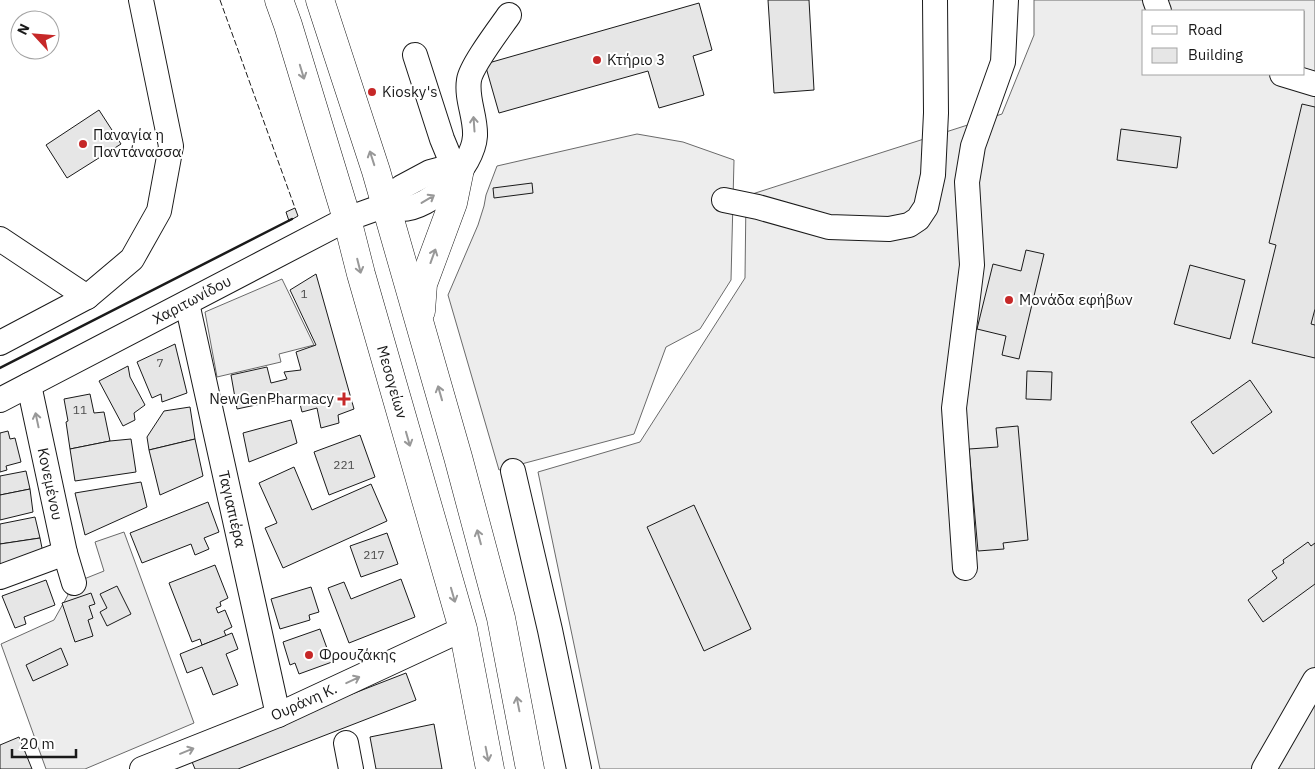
<svg xmlns="http://www.w3.org/2000/svg" width="1315" height="769" viewBox="0 0 1315 769" font-family="'IBM Plex Sans',sans-serif">
  <style>
    .built { fill: #ededed; stroke: #6a6a6a; fill-rule: evenodd }
    .building { fill: #e6e6e6; stroke: #1a1a1a }
    .lines { fill: none; stroke-linecap: round; stroke-linejoin: round }
    .minor-casing { stroke: #1a1a1a; stroke-width: 26 }
    .major-casing { stroke: #1a1a1a; stroke-width: 29 }
    .minor { stroke: #fff; stroke-width: 24 }
    .major { stroke: #fff; stroke-width: 28 }
    .fence { stroke: #1a1a1a; stroke-width: 1; stroke-dasharray: 6 2.5; stroke-linecap: butt }
    .wall { stroke: #1a1a1a; stroke-width: 2.5 }
    .oneway { stroke: #989898 }
    .poi-dot { fill: #c62828; stroke: #fff; stroke-width: 2 }
    .labels { text-anchor: middle; stroke-width: 4; stroke-linejoin: round; paint-order: stroke }
    .number-label { font-size: 12px; fill: #4d4d4d }
    .poi-label { font-size: 15px; fill: #1a1a1a; stroke: #fff; text-anchor: start }
    .street-label { font-size: 15px; fill: #1a1a1a; stroke: #fff }
  </style>
  <rect width="100%" height="100%" fill="#fff"/>
  <g class="built">
    <path d="M1034,0H1315V769H600L538,472L640,442L745,278L746,196L1002,114L1034,35ZM1144,11H1304V74H1144Z"/>
    <polygon points="637,134 683,142 734,160 731,280 700,329 666,347 634,434 499,470 448,295 478,225 484,206 486,195 497,166"/>
    <polygon points="282,279 314,345 279,354 281,362 217,377 205,312"/>
    <polygon points="124,532 194,723 85,769 46,769 1,644 54,620 68,595 64,587 104,571 95,542"/>
  </g>
  <g class="building">
    <polygon points="768,0 809,0 814,90 774,93"/>
    <polygon points="699,3 712,50 693,56 704,95 659,108 648,71 499,113 485,64"/>
    <polygon points="1302,104 1315,107 1315,309 1311,324 1315,325 1315,358 1252,343 1276,245 1269,243"/>
    <polygon points="99,110 121,144 67,178 46,145"/>
    <polygon points="1121,129 1181,137 1177,168 1117,160"/>
    <polygon points="532,183 533,193 494,198 493,188"/>
    <polygon points="295,208 298,216 289,221 286,212"/>
    <polygon points="1026,250 1044,254 1019,359 1002,355 1006,336 977,329 993,264 1021,271"/>
    <polygon points="1190,265 1245,280 1230,339 1174,324"/>
    <polygon points="316,274 354,409 338,415 339,423 321,428 317,408 302,412 298,396 237,409 231,375 267,367 271,383 287,379 284,372 301,370 296,352 316,345 290,290"/>
    <polygon points="175,344 187,393 162,402 161,394 152,398 137,362"/>
    <polygon points="128,366 130,377 145,405 134,413 135,420 123,426 99,381"/>
    <polygon points="1027,371 1052,372 1051,400 1026,399"/>
    <polygon points="1250,380 1272,412 1213,454 1191,422"/>
    <polygon points="90,394 94,413 104,412 110,441 70,449 66,422 68,421 64,399"/>
    <polygon points="190,407 195,439 149,450 147,437 164,411"/>
    <polygon points="291,420 297,443 249,462 243,433"/>
    <polygon points="1018,426 1028,540 1003,543 1004,549 978,551 969,449 998,447 996,428"/>
    <polygon points="8,431 10,439 15,438 21,462 6,466 7,470 0,472 0,433"/>
    <polygon points="360,435 375,477 329,495 314,452"/>
    <polygon points="131,439 136,472 75,481 70,449 110,441"/>
    <polygon points="195,439 203,476 160,495 149,450"/>
    <polygon points="294,467 312,510 371,484 387,521 283,568 265,528 277,523 259,483"/>
    <polygon points="26,471 30,489 0,495 0,476"/>
    <polygon points="141,482 147,507 85,535 75,493"/>
    <polygon points="30,489 33,512 0,520 0,495"/>
    <polygon points="208,502 219,532 204,538 209,549 195,555 191,544 142,563 130,533"/>
    <polygon points="694,505 751,629 704,651 647,527"/>
    <polygon points="35,517 40,538 0,544 0,524"/>
    <polygon points="387,533 398,564 361,577 350,546"/>
    <polygon points="40,538 44,558 0,573 0,544"/>
    <polygon points="1308,542 1311,546 1315,543 1315,584 1263,622 1248,600 1277,578 1272,571 1284,563 1283,560"/>
    <polygon points="215,565 228,598 220,602 221,606 216,608 218,613 225,610 232,627 224,631 226,636 202,645 200,639 192,642 169,583"/>
    <polygon points="401,579 415,617 349,643 328,588 344,582 351,599"/>
    <polygon points="46,580 55,605 24,617 26,624 15,628 2,596"/>
    <polygon points="117,586 131,614 107,626 100,612 107,608 100,594"/>
    <polygon points="311,587 319,612 309,615 310,620 280,629 271,599"/>
    <polygon points="91,593 95,604 89,606 93,618 88,620 93,636 75,642 62,603"/>
    <polygon points="320,629 332,662 299,674 295,663 290,665 283,642"/>
    <polygon points="232,633 238,649 226,654 238,685 213,695 202,667 187,673 180,654"/>
    <polygon points="61,648 68,665 33,681 26,665"/>
    <polygon points="406,673 416,700 238,769 195,769 190,757"/>
    <polygon points="434,724 442,769 376,769 370,737"/>
    <polygon points="19,737 32,769 0,769 0,745"/>
  </g>
  <g class="lines">
    <defs>
      <g id="minor">
        <polyline points="1155,0 1159,11"/>
        <polyline points="415,55 442,139 449,156 460,169"/>
        <polyline points="1282,74 1315,84"/>
        <polyline points="724,200 758,207 829,227 889,229 909,225 918,219 926,207 933,175 936,113 935,0"/>
        <path d="M386,205C391,207 396,210 401,209C431,209 473,167 475,136C476,117 466,99 469,80C471,66 500,28 509,15"/>
        <polyline points="386,205 393,194 402,187 430,172 445,168 460,169"/>
        <polyline points="0,239 87,297"/>
        <polyline points="187,303 278,715"/>
        <polyline points="0,343 87,297 132,259 159,211 171,146 141,0"/>
        <polyline points="29,385 65,553 74,583"/>
        <polyline points="0,400 347,219 386,205"/>
        <polyline points="513,471 550,630 579,769"/>
        <polyline points="965,568 954,408 972,265 967,182 973,146 1003,62 1006,0"/>
        <polyline points="0,577 65,553"/>
        <polyline points="346,743 351,769"/>
        <polyline points="142,769 278,715 463,629"/>
        <polyline points="1264,769 1315,680"/>
      </g>
      <g id="major">
        <polyline points="279,0 288,25 347,219 361,274 463,629 490,769"/>
        <polyline points="320,0 376,171 458,457 501,618 530,769"/>
        <polyline points="421,311 423,284 453,203 460,169"/>
      </g>
    </defs>
    <use href="#minor" class="minor-casing"/>
    <use href="#major" class="major-casing"/>
    <use href="#minor" class="minor"/>
    <use href="#major" class="major"/>
    <polyline class="fence" points="220,0 295,208"/>
    <polyline class="wall" points="0,368 292,219"/>
  </g>
  <defs><path id="oneway-shaft" d="M-6 0H5M1.5-3L5.5 0L1.5 3" fill="none" stroke-width="1.6" stroke-linecap="round" stroke-linejoin="round" transform="scale(1.25)"/></defs>
  <g class="oneway">
    <use href="#oneway-shaft" transform="translate(302 72) rotate(73)"/>
    <use href="#oneway-shaft" transform="translate(474 124) rotate(-94)"/>
    <use href="#oneway-shaft" transform="translate(372 158) rotate(-108)"/>
    <use href="#oneway-shaft" transform="translate(428 199) rotate(-31)"/>
    <use href="#oneway-shaft" transform="translate(433 256) rotate(-70)"/>
    <use href="#oneway-shaft" transform="translate(359 266) rotate(76)"/>
    <use href="#oneway-shaft" transform="translate(440 393) rotate(-106)"/>
    <use href="#oneway-shaft" transform="translate(37 420) rotate(-102)"/>
    <use href="#oneway-shaft" transform="translate(408 439) rotate(74)"/>
    <use href="#oneway-shaft" transform="translate(479 537) rotate(-105)"/>
    <use href="#oneway-shaft" transform="translate(453 595) rotate(74)"/>
    <use href="#oneway-shaft" transform="translate(353 680) rotate(-25)"/>
    <use href="#oneway-shaft" transform="translate(518 704) rotate(-101)"/>
    <use href="#oneway-shaft" transform="translate(187 751) rotate(-22)"/>
    <use href="#oneway-shaft" transform="translate(487 754) rotate(79)"/>
  </g>
  <g class="poi-dot">
    <circle cx="597" cy="60" r="5"/>
    <circle cx="372" cy="92" r="5"/>
    <circle cx="83" cy="144" r="5"/>
    <circle cx="1009" cy="300" r="5"/>
    <path d="M341.5 391.5h5v5h5v5h-5v5h-5v-5h-5v-5h5z"/>
    <circle cx="309" cy="655" r="5"/>
  </g>
  <g class="labels">
    <g class="number-label">
      <text x="304" y="298">1</text>
      <text x="160" y="367">7</text>
      <text x="80" y="414">11</text>
      <text x="344" y="469">221</text>
      <text x="374" y="559">217</text>
    </g>
    <g class="poi-label">
      <text x="607" y="65">Κτήριο 3</text>
      <text x="382" y="97">Kiosky's</text>
      <text x="93" y="140">Παναγία η<tspan x="93" dy="17">Παντάνασσα</tspan></text>
      <text x="1019" y="305">Μονάδα εφήβων</text>
      <text x="334" y="404" text-anchor="end">NewGenPharmacy</text>
      <text x="319" y="660">Φρουζάκης</text>
    </g>
    <g class="street-label">
      <text transform="translate(192 300) rotate(-28)" y="5">Χαριτωνίδου</text>
      <text transform="translate(392 382) rotate(74)" y="5">Μεσογείων</text>
      <text transform="translate(50 484) rotate(78)" y="5">Κονεμένου</text>
      <text transform="translate(232 509) rotate(77)" y="5">Ταγιαπιέρα</text>
      <text transform="translate(304 702) rotate(-24)" y="5">Ουράνη Κ.</text>
    </g>
  </g>
  <rect x="1142" y="10" width="162" height="65" fill="#ffffff" stroke="#a3a3a3"/>
  <rect x="1152" y="26" width="25" height="8" fill="#ffffff" stroke="#a3a3a3"/>
  <text x="1188" y="35" font-size="15" fill="#1a1a1a">Road</text>
  <rect x="1152" y="48" width="25" height="15" fill="#e6e6e6" stroke="#a3a3a3"/>
  <text x="1188" y="60" font-size="15" fill="#1a1a1a">Building</text>
  <g transform="translate(35 35) rotate(296)"><circle r="24" fill="#ffffff" stroke="#a3a3a3"/>
  <path d="M0-4L9 19L0 12L-9 19Z" fill="#c62828"/>
  <text y="-8" font-size="14" font-weight="bold" text-anchor="middle" fill="#1a1a1a">N</text>
  </g>
  <path d="M12 749v8h64v-8" fill="none" stroke="#1a1a1a" stroke-width="2.5"/>
  <text x="20" y="749" font-size="15" fill="#1a1a1a" stroke="#ffffff" stroke-width="4" paint-order="stroke">20 m</text>
</svg>
